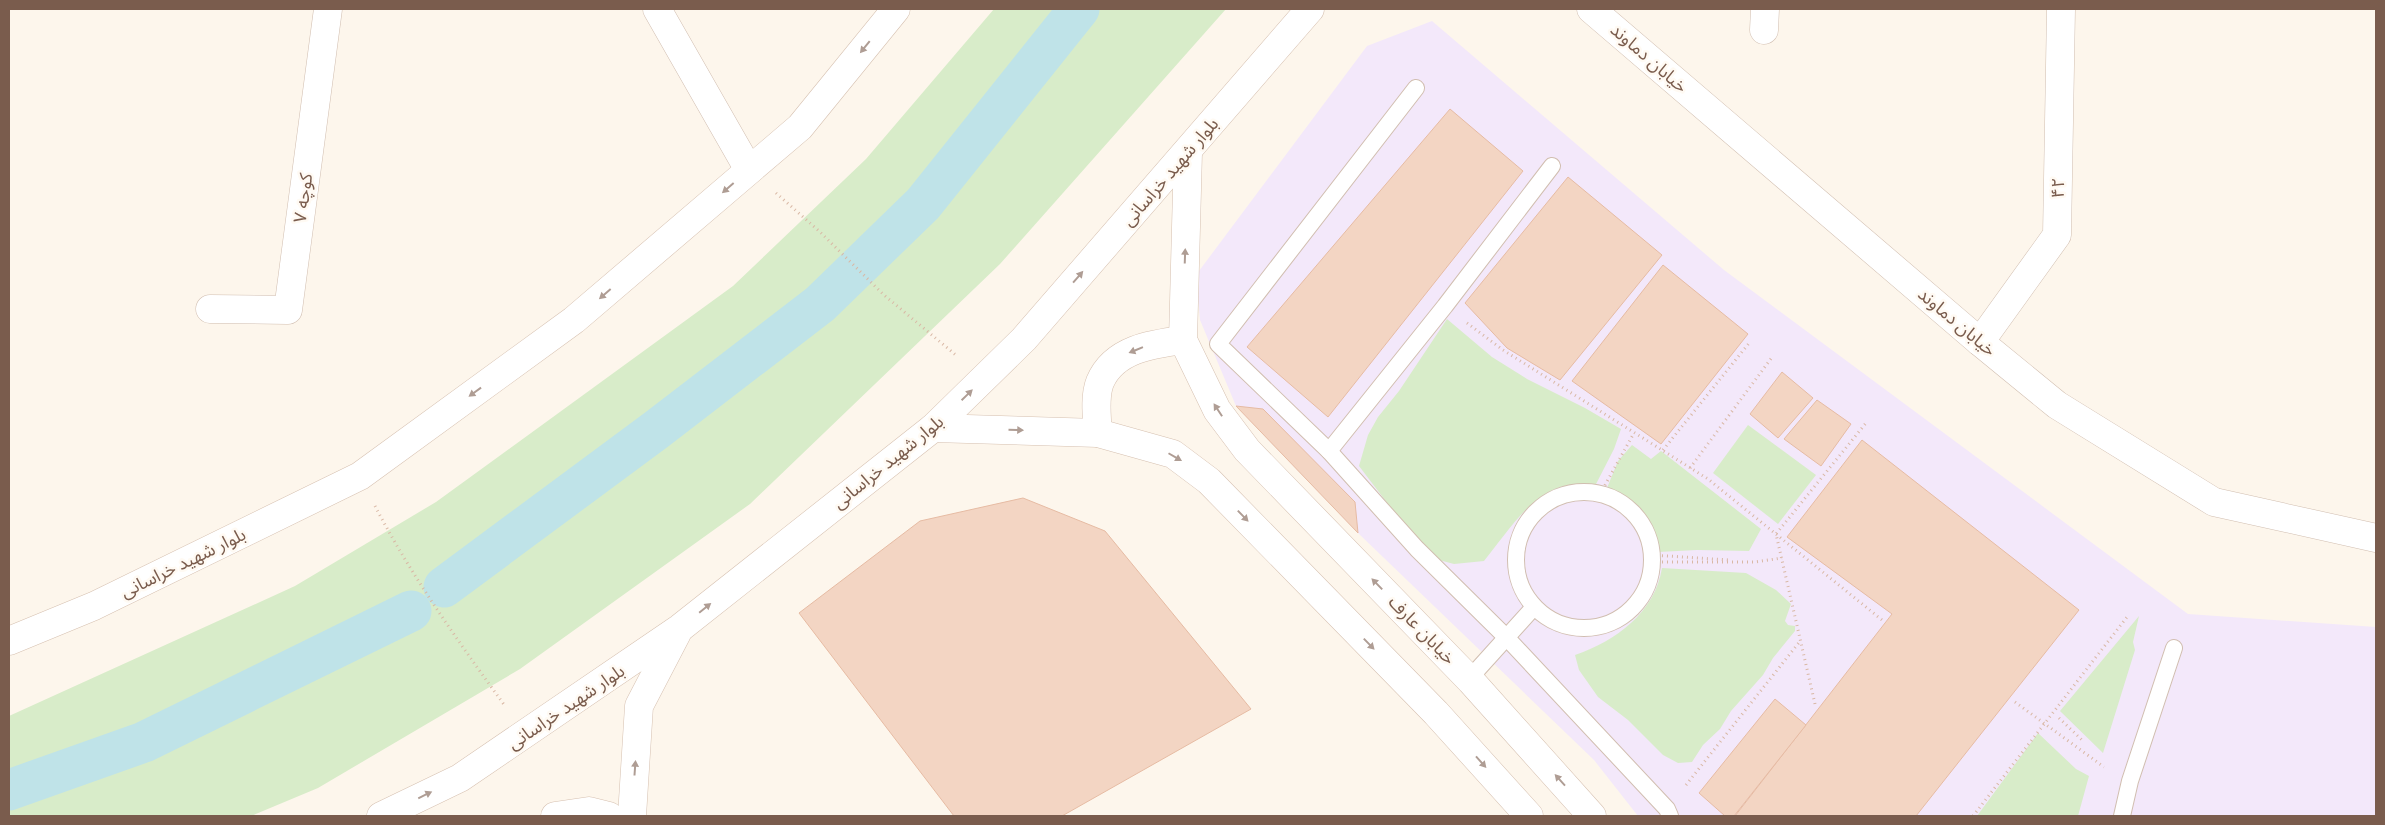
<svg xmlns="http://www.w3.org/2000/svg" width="2385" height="825" viewBox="0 0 2385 825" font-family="Overpass,'Noto Sans Arabic',sans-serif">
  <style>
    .education { fill: #f3e8fa }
    .green { fill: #d8ecc9 }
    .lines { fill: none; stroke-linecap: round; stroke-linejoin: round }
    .canal { stroke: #bfe3e8; stroke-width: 41 }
    .building { fill: #f3d5c3; stroke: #e6bba3 }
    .lane-casing { stroke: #d1beb0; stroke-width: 18 }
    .street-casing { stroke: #d1beb0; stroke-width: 29 }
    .secondary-casing { stroke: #d6c0b0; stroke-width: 29 }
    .path { stroke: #d9b8a5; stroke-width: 3; stroke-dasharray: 1 4; stroke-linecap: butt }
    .lane { stroke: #fff; stroke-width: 16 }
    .street { stroke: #fff; stroke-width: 28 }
    .secondary { stroke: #fff; stroke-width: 28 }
    .oneway { fill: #af9d94 }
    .labels { text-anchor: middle; stroke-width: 5; stroke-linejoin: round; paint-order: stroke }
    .street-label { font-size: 18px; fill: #7a5c4d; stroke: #fffaf3 }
  </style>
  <rect width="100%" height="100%" fill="#fdf6ec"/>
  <polygon class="education" points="1432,21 1724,270 2188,614 2376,627 2376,816 1638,816 1594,760 1358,533 1236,406 1200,320 1196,275 1367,46"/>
  <g class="green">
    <polygon points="994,9 1226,9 1000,264 750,504 520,669 318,788 251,816 9,816 9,716 295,586 436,502 733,286 866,159"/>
    <path d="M1447,319L1492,357L1527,379L1585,408L1621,429L1614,449L1594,488C1543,470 1511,529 1484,561L1454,564L1439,560L1407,529L1359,466L1368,435L1378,417L1399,391Z"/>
    <polygon points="1748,425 1816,475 1778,524 1713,473"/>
    <path d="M1632,445L1651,459L1661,451L1761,529L1749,551L1697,550L1658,552C1657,524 1632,498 1607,488L1618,461Z"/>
    <path d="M1662,568L1746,573L1776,590L1791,604L1785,621L1788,625L1795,626V631L1773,658L1763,675L1731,711L1720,729L1703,745L1692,762L1678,763L1663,755L1628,720L1598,697L1579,670L1575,655C1616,641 1655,612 1662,568Z"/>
    <polygon points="2139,616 2133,642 2135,650 2103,753 2060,711"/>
    <polygon points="2038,733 2076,769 2089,776 2078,816 1977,816"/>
  </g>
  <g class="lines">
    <g class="canal">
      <polyline points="444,587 656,430 820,304 923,204 1079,9"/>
      <polyline points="9,790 144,742 411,611"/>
    </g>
  </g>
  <g class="building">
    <polygon points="1450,109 1523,171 1328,417 1247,347"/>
    <polygon points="1568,177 1662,255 1560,380 1507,348 1465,303"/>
    <polygon points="1663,265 1748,334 1661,444 1572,381"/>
    <polygon points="1782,372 1813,398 1778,438 1750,414"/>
    <polygon points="1817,400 1851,424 1821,466 1784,439"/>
    <polygon points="1236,406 1263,409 1355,502 1358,533"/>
    <polygon points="1862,440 2079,610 1916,816 1735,816 1892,614 1787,537"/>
    <polygon points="1023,498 1105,531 1251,709 1062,816 954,816 799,613 920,521"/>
    <polygon points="1775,699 1806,725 1734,816 1725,816 1699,793"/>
  </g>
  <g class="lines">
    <defs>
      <g id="lane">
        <polyline points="1416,88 1218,344 1329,451 1417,549 1506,637 1667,809 1670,816"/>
        <polyline points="1329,451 1445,306 1552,166"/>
        <circle cx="1584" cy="560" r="68"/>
        <polyline points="1471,681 1478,669 1534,607"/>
        <polyline points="2122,816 2130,781 2174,648"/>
      </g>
      <g id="street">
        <polyline points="657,9 749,170"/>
        <polyline points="1591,9 1980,342 2057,405 2214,502 2376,538"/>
        <polyline points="1764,30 1765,9"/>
        <polyline points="210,309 288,310 328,9"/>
        <polyline points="1980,342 2057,235 2061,9"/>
      </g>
      <g id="secondary">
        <polyline points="1188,152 1183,340 1217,410 1247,450 1471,681 1592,816"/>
        <polyline points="933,428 1098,433 1173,454 1209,481 1436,713 1529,816"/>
        <path d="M1098,433C1097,418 1094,397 1100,382C1114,349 1152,344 1183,340"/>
        <polyline points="9,641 94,606 360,476 574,320 800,127 896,9"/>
        <polyline points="381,816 460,778 680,628 933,428 1024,339 1310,9"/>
        <polyline points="555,816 589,811 609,816"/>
        <polyline points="632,816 639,706 677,633"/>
      </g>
    </defs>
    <use href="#lane" class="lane-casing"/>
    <use href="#street" class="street-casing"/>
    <use href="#secondary" class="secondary-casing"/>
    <g class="path">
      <polyline points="776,193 819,231 884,295 957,356"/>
      <polyline points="1467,323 1503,350 1708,479 1882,620"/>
      <polyline points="1663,450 1750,342"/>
      <polyline points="1690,468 1773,356"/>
      <polyline points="1600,494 1634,433"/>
      <path d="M375,506C412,577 458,641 505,706"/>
      <polyline points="1652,555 1729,560"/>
      <polyline points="1652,562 1755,562 1782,558"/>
      <polyline points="2015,702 2104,767"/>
      <polyline points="1815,704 1776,534 1866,423"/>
      <polyline points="2059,718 2082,740"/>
      <polyline points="1686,785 1801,640"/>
      <polyline points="1973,816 2127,617"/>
    </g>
    <use href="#lane" class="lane"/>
    <use href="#street" class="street"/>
    <use href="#secondary" class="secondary"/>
  </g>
  <defs><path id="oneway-solid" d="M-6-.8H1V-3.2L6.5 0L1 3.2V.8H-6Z" transform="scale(1.25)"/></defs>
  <g class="oneway">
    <use href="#oneway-solid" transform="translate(865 47) rotate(129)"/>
    <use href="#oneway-solid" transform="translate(728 188) rotate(139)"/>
    <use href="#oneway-solid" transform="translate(1185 256) rotate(-88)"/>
    <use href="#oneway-solid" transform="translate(1078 277) rotate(-49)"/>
    <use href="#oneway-solid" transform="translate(605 294) rotate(139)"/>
    <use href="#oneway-solid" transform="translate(1136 350) rotate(158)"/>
    <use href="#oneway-solid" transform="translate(475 392) rotate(144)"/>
    <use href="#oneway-solid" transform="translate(967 395) rotate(-44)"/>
    <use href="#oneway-solid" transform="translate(1218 410) rotate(-123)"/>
    <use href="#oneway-solid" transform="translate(1016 430) rotate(2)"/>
    <use href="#oneway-solid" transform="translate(1175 457) rotate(30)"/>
    <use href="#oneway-solid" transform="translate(1243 516) rotate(46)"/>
    <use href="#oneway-solid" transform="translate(1377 584) rotate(-134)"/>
    <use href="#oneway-solid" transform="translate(705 608) rotate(-39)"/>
    <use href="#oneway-solid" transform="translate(1369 644) rotate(46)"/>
    <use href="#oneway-solid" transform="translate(1481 762) rotate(48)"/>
    <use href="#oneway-solid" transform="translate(635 768) rotate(-86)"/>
    <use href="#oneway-solid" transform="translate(1560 780) rotate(-132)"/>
    <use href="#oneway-solid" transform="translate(425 795) rotate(-26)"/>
  </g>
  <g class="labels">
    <g class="street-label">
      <text transform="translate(1649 58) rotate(41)" y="6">خیابان دماوند</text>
      <text transform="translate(1170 172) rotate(-49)" y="6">بلوار شهید خراسانی</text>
      <text transform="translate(2058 188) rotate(-89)" y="6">۴۲</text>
      <text transform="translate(303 198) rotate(-82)" y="6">کوچه ۷</text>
      <text transform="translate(1957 322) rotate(40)" y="6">خیابان دماوند</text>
      <text transform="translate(888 462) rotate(-39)" y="6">بلوار شهید خراسانی</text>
      <text transform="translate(183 563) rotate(-26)" y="6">بلوار شهید خراسانی</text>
      <text transform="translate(1422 630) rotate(46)" y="6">خیابان عارف</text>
      <text transform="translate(566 707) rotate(-34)" y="6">بلوار شهید خراسانی</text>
    </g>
  </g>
  <rect width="2385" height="825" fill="none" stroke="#7a5c4d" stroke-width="20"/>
</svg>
